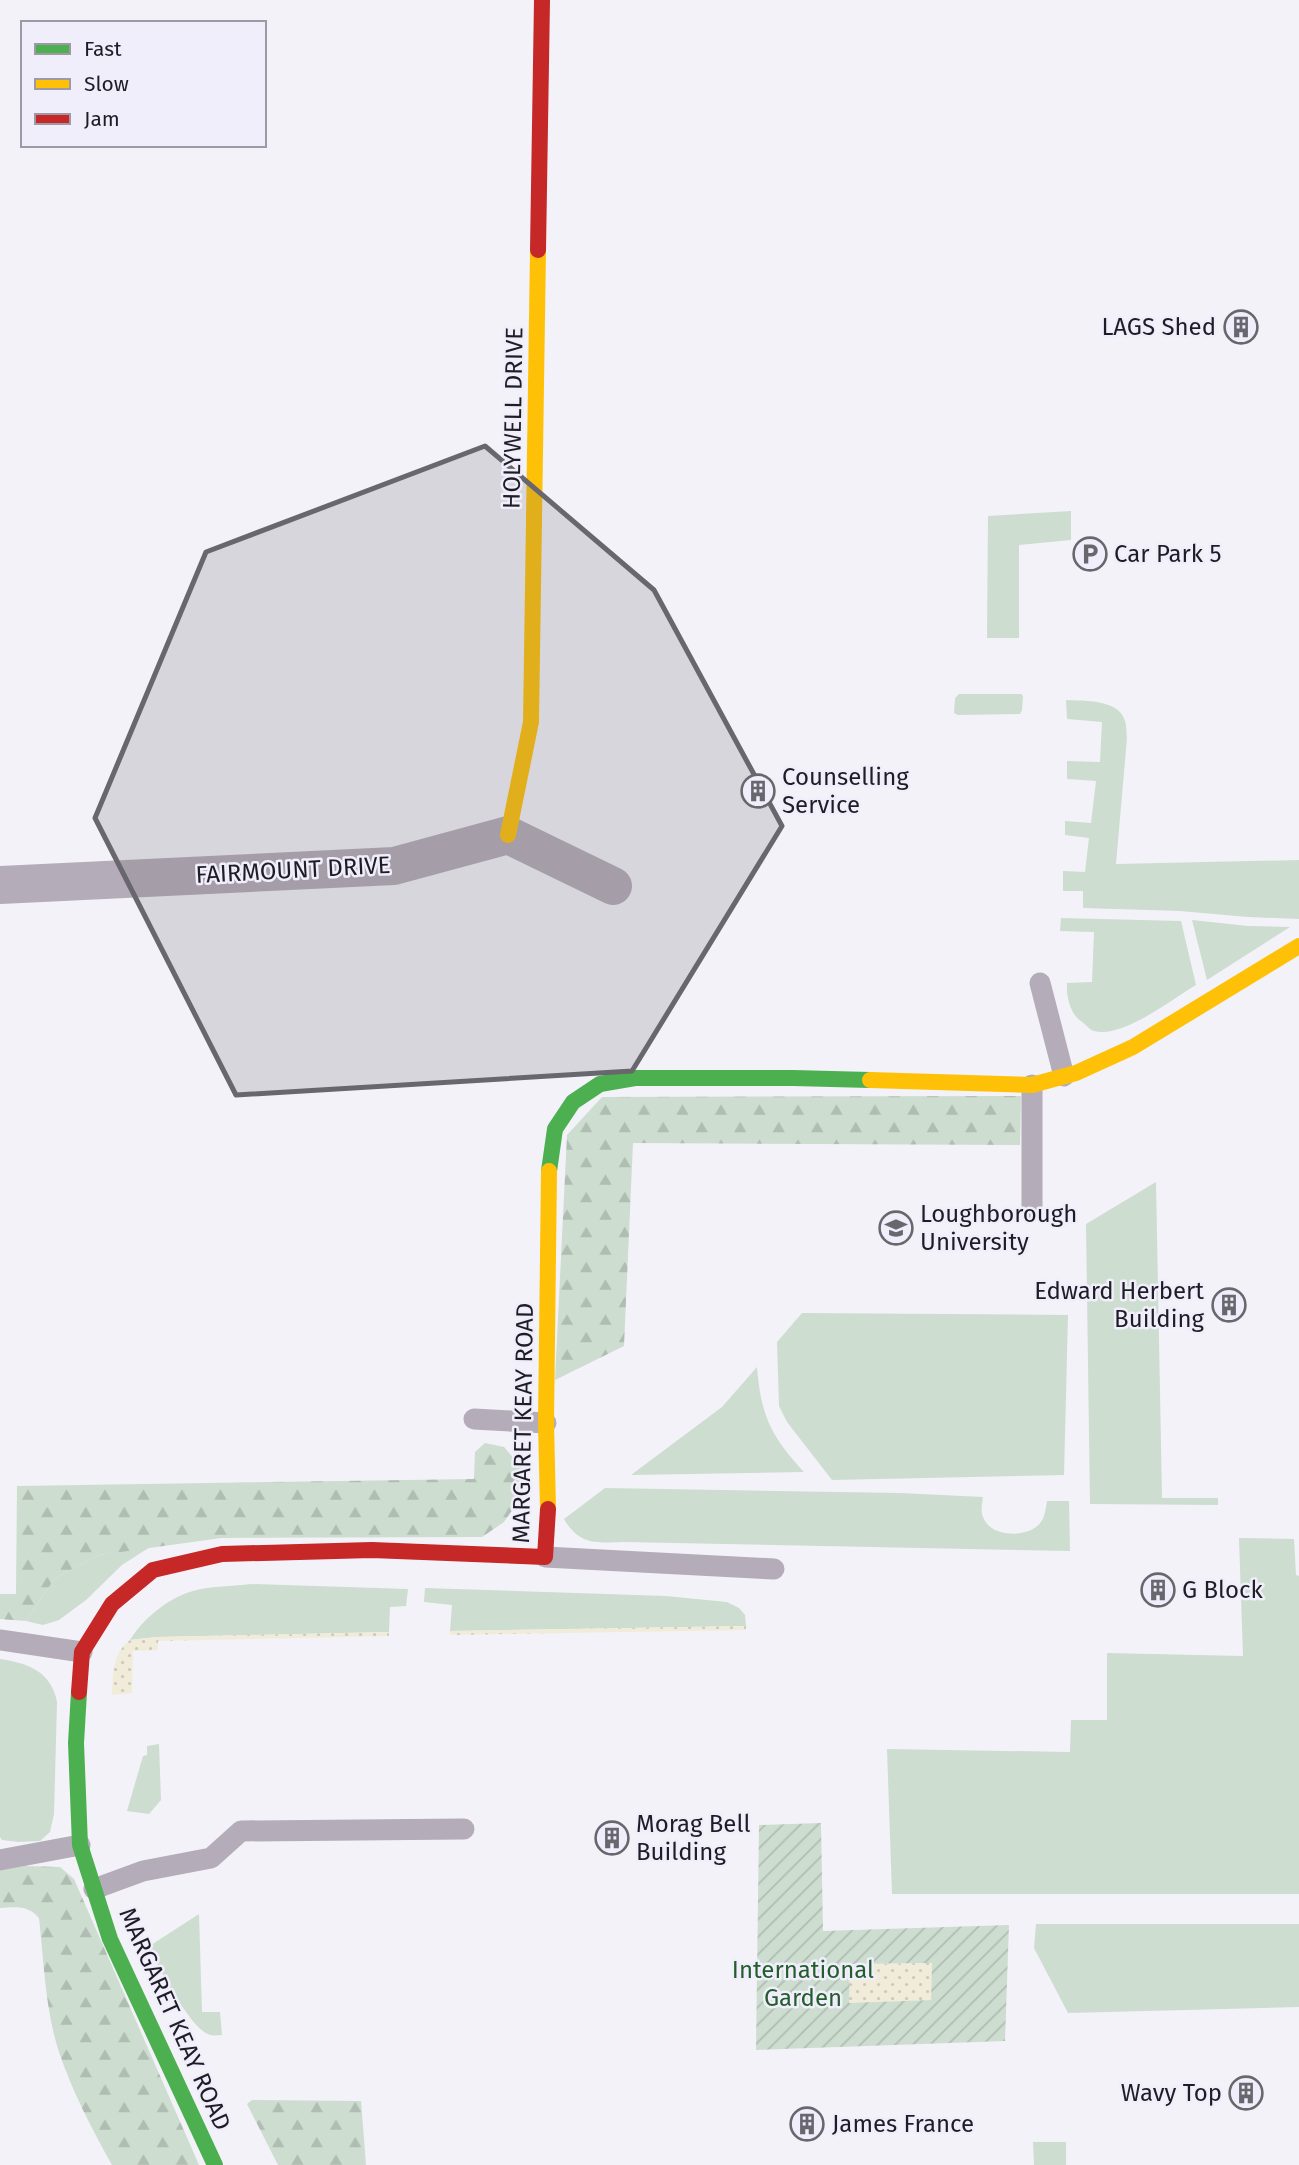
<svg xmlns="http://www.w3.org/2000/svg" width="1299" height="2165" viewBox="0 0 1299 2165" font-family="'Fira Sans',sans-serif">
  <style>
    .green { fill: #cdddd0 }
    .forest { fill: url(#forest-firs) }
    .sand { fill: url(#sand-dots) }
    .garden { fill: url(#garden-furrows); fill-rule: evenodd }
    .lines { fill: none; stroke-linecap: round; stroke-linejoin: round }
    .lane { stroke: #b4acb8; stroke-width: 21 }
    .street { stroke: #b4acb8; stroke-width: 38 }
    .fast { stroke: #4caf50; stroke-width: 16 }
    .slow { stroke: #ffc107; stroke-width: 16 }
    .jam { stroke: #c62828; stroke-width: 16 }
    .marked { fill: #69676e; fill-opacity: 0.2; stroke: #69676e; stroke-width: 5; stroke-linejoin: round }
    .labels { text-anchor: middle; stroke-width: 5; stroke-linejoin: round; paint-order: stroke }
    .poi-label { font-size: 24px; fill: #1e1c24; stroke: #f1eefc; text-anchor: start }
    .street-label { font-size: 24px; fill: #1e1c24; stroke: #f1eefc }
    .park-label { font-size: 24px; fill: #235d2c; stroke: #f1eefc }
  </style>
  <defs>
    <pattern id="forest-firs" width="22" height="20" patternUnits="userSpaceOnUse" patternTransform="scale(1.75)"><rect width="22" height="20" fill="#cdddd0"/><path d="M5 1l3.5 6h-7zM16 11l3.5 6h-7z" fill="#b0bdb2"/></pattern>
    <pattern id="sand-dots" width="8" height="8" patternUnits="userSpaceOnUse" patternTransform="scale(1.75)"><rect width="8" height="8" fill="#f1ecda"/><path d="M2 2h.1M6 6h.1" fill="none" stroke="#cecabb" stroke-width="1.8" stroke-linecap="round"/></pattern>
    <pattern id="garden-furrows" width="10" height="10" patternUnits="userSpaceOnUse" patternTransform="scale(1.75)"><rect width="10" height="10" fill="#cdddd0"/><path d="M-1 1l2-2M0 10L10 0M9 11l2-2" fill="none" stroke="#b0bdb2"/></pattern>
  </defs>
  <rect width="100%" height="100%" fill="#f3f2f8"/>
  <g class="green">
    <polygon points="1071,511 1071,540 1019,545 1019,638 987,638 988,516"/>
    <polygon points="959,694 1021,694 1023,696 1022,710 1020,714 958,715 954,713 955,698"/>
    <path d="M1066,700C1084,701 1119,699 1125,721C1127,727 1126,733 1127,738L1116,864L1299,860V919L1248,917L1180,911L1083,908V891H1063V871L1085,872L1089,838L1065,835V821L1091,823L1096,781L1067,779V761L1100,762L1102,722L1067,719Z"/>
    <path d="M1061,918L1181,921L1196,985C1172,999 1122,1039 1094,1031C1090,1030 1085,1024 1081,1021C1070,1014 1066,995 1067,983L1092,982L1094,932L1060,931Z"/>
    <polygon points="1192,920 1248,926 1290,927 1207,980"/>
    <polygon points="1156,1182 1162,1498 1218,1498 1218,1505 1090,1504 1086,1224"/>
    <polygon points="802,1313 1068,1315 1064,1475 832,1480 787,1422 779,1406 777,1342"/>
    <path d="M757,1367C761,1416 771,1436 804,1472L631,1475L722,1407Z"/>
    <path d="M605,1488L900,1493L983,1497C982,1505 980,1512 984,1519C992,1538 1030,1538 1041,1522C1045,1517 1046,1507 1047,1501H1069L1070,1551L623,1542C596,1543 579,1545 564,1519Z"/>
    <polygon points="1239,1538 1294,1539 1296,1575 1299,1576 1299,1894 892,1894 887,1749 1070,1752 1071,1720 1107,1720 1107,1653 1243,1656"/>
    <polygon points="150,1547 122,1565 86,1600 59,1620 43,1625 26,1621 55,1578 99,1555"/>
    <path d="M251,1584L408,1589L406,1606L390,1607L389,1632L157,1637L130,1640C145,1616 173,1594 201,1589C217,1586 234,1586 251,1584Z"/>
    <polygon points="425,1588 666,1596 727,1602 739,1608 745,1615 746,1626 450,1631 452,1605 424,1602"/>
    <path d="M0,1659C29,1663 51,1672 57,1702L54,1814L50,1832L40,1841L18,1842L2,1840L0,1837Z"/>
    <polygon points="159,1744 161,1800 149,1814 127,1811 143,1756 147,1755 147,1746"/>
    <path d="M199,1914L202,2012H220L222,2035C218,2035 214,2036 210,2035C190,2029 159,1967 148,1947Z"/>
    <polygon points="1036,1924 1299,1924 1299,2007 1068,2013 1034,1948"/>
    <polygon points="1033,2142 1066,2142 1066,2165 1034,2165"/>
  </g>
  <g class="forest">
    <polygon points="1021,1096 1020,1145 633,1143 624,1346 555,1380 567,1135 602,1097"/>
    <polygon points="485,1443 504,1447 523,1469 522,1496 504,1522 482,1537 221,1538 99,1555 55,1578 26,1621 0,1619 0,1594 16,1594 17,1486 474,1479 475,1452"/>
    <path d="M25,1866L60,1867L74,1879L199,2165H112C92,2129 72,2091 59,2052C45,2009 44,1962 39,1918C28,1905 16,1907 0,1908V1870Z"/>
    <polygon points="252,2100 361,2101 366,2165 278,2165 247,2104"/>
  </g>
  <g class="sand">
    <polygon points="746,1626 746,1630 450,1635 450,1631"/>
    <path d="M389,1632V1636L158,1641V1650L133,1651L132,1693L112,1695C113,1674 112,1654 130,1640L157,1637Z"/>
    <polygon points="932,1963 931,2000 849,2004 849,1964"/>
  </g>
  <path class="garden" d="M821,1823L823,1931L1009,1925L1005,2041L756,2050L759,1825ZM932,1963L931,2000L849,2003L850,1964Z"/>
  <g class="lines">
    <g class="lane">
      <polyline points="1040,983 1064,1076"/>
      <polyline points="1032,1208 1032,1085"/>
      <polyline points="474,1419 546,1423"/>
      <polyline points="545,1557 774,1569"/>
      <polyline points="0,1640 82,1652"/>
      <polyline points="0,1860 80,1845"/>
      <polyline points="94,1889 143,1871 211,1858 241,1831 464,1829"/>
    </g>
    <polyline class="street" points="0,885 394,866 508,835 613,886"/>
    <g class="fast">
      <polyline points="549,1171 555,1129 573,1102 600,1084 635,1078 793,1078 870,1080"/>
      <polyline points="79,1692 76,1743 80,1845 110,1939 215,2165"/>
    </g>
    <g class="slow">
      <polyline points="508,835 531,722 538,250"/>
      <polyline points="870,1080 1032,1085 1076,1073 1133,1047 1299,946"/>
      <polyline points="548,1509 546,1423 549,1171"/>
    </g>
    <g class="jam">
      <polyline points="538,250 542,0"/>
      <polyline points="79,1692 82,1652 112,1604 153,1570 222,1554 372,1550 545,1557 548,1509"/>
    </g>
  </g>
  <path class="marked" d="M485,446L654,590L782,826L632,1071L236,1095L95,818L206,552Z"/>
  <defs>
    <symbol id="building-ring" viewBox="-11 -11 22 22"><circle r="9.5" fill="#f1eefc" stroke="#69676e" stroke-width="1.5"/><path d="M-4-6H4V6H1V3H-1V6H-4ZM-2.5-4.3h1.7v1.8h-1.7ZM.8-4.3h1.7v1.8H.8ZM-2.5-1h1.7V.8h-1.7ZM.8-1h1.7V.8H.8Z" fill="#69676e"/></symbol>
    <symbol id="parking-ring" viewBox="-11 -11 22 22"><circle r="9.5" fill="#f1eefc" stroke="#69676e" stroke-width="1.5"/><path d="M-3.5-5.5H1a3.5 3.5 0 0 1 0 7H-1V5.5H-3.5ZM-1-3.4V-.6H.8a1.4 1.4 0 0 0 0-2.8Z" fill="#69676e"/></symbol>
    <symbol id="university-ring" viewBox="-11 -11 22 22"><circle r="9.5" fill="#f1eefc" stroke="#69676e" stroke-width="1.5"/><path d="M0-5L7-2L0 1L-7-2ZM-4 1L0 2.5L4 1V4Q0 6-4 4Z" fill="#69676e"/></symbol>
  </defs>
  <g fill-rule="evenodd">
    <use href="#building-ring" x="1222" y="308" width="38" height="38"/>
    <use href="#parking-ring" x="1071" y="535" width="38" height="38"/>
    <use href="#building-ring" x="739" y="772" width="38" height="38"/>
    <use href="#university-ring" x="877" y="1209" width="38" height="38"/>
    <use href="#building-ring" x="1210" y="1286" width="38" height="38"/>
    <use href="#building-ring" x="1139" y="1571" width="38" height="38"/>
    <use href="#building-ring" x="593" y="1819" width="38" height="38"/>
    <use href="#building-ring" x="1227" y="2074" width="38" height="38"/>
    <use href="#building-ring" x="788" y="2105" width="38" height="38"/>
  </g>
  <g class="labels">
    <g class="poi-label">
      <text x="1216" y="335" text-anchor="end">LAGS Shed</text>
      <text x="1114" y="562">Car Park 5</text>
      <text x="782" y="785">Counselling<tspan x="782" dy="28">Service</tspan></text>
      <text x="920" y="1222">Loughborough<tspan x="920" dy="28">University</tspan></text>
      <text x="1204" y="1299" text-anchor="end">Edward Herbert<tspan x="1204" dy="28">Building</tspan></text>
      <text x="1182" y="1598">G Block</text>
      <text x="636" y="1832">Morag Bell<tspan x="636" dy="28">Building</tspan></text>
      <text x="1222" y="2101" text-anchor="end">Wavy Top</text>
      <text x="832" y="2132">James France</text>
    </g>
    <g class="street-label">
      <text transform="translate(513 418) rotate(-89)" y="8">HOLYWELL DRIVE</text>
      <text transform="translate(293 870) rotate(-3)" y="8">FAIRMOUNT DRIVE</text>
      <text transform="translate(523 1423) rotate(-89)" y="8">MARGARET KEAY ROAD</text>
      <text transform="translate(175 2019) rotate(66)" y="8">MARGARET KEAY ROAD</text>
    </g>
    <g class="park-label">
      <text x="803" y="1978">International<tspan x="803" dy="28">Garden</tspan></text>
    </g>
  </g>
  <rect x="21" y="21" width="245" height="126" fill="#f1eefc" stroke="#9d9aa6" stroke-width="2"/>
  <rect x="35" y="44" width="35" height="10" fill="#4caf50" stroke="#9d9aa6" stroke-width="2"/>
  <text x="84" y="56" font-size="21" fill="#1e1c24">Fast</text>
  <rect x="35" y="79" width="35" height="10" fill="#ffc107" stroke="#9d9aa6" stroke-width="2"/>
  <text x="84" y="91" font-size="21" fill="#1e1c24">Slow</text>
  <rect x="35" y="114" width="35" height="10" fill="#c62828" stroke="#9d9aa6" stroke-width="2"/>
  <text x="84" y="126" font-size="21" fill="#1e1c24">Jam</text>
</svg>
